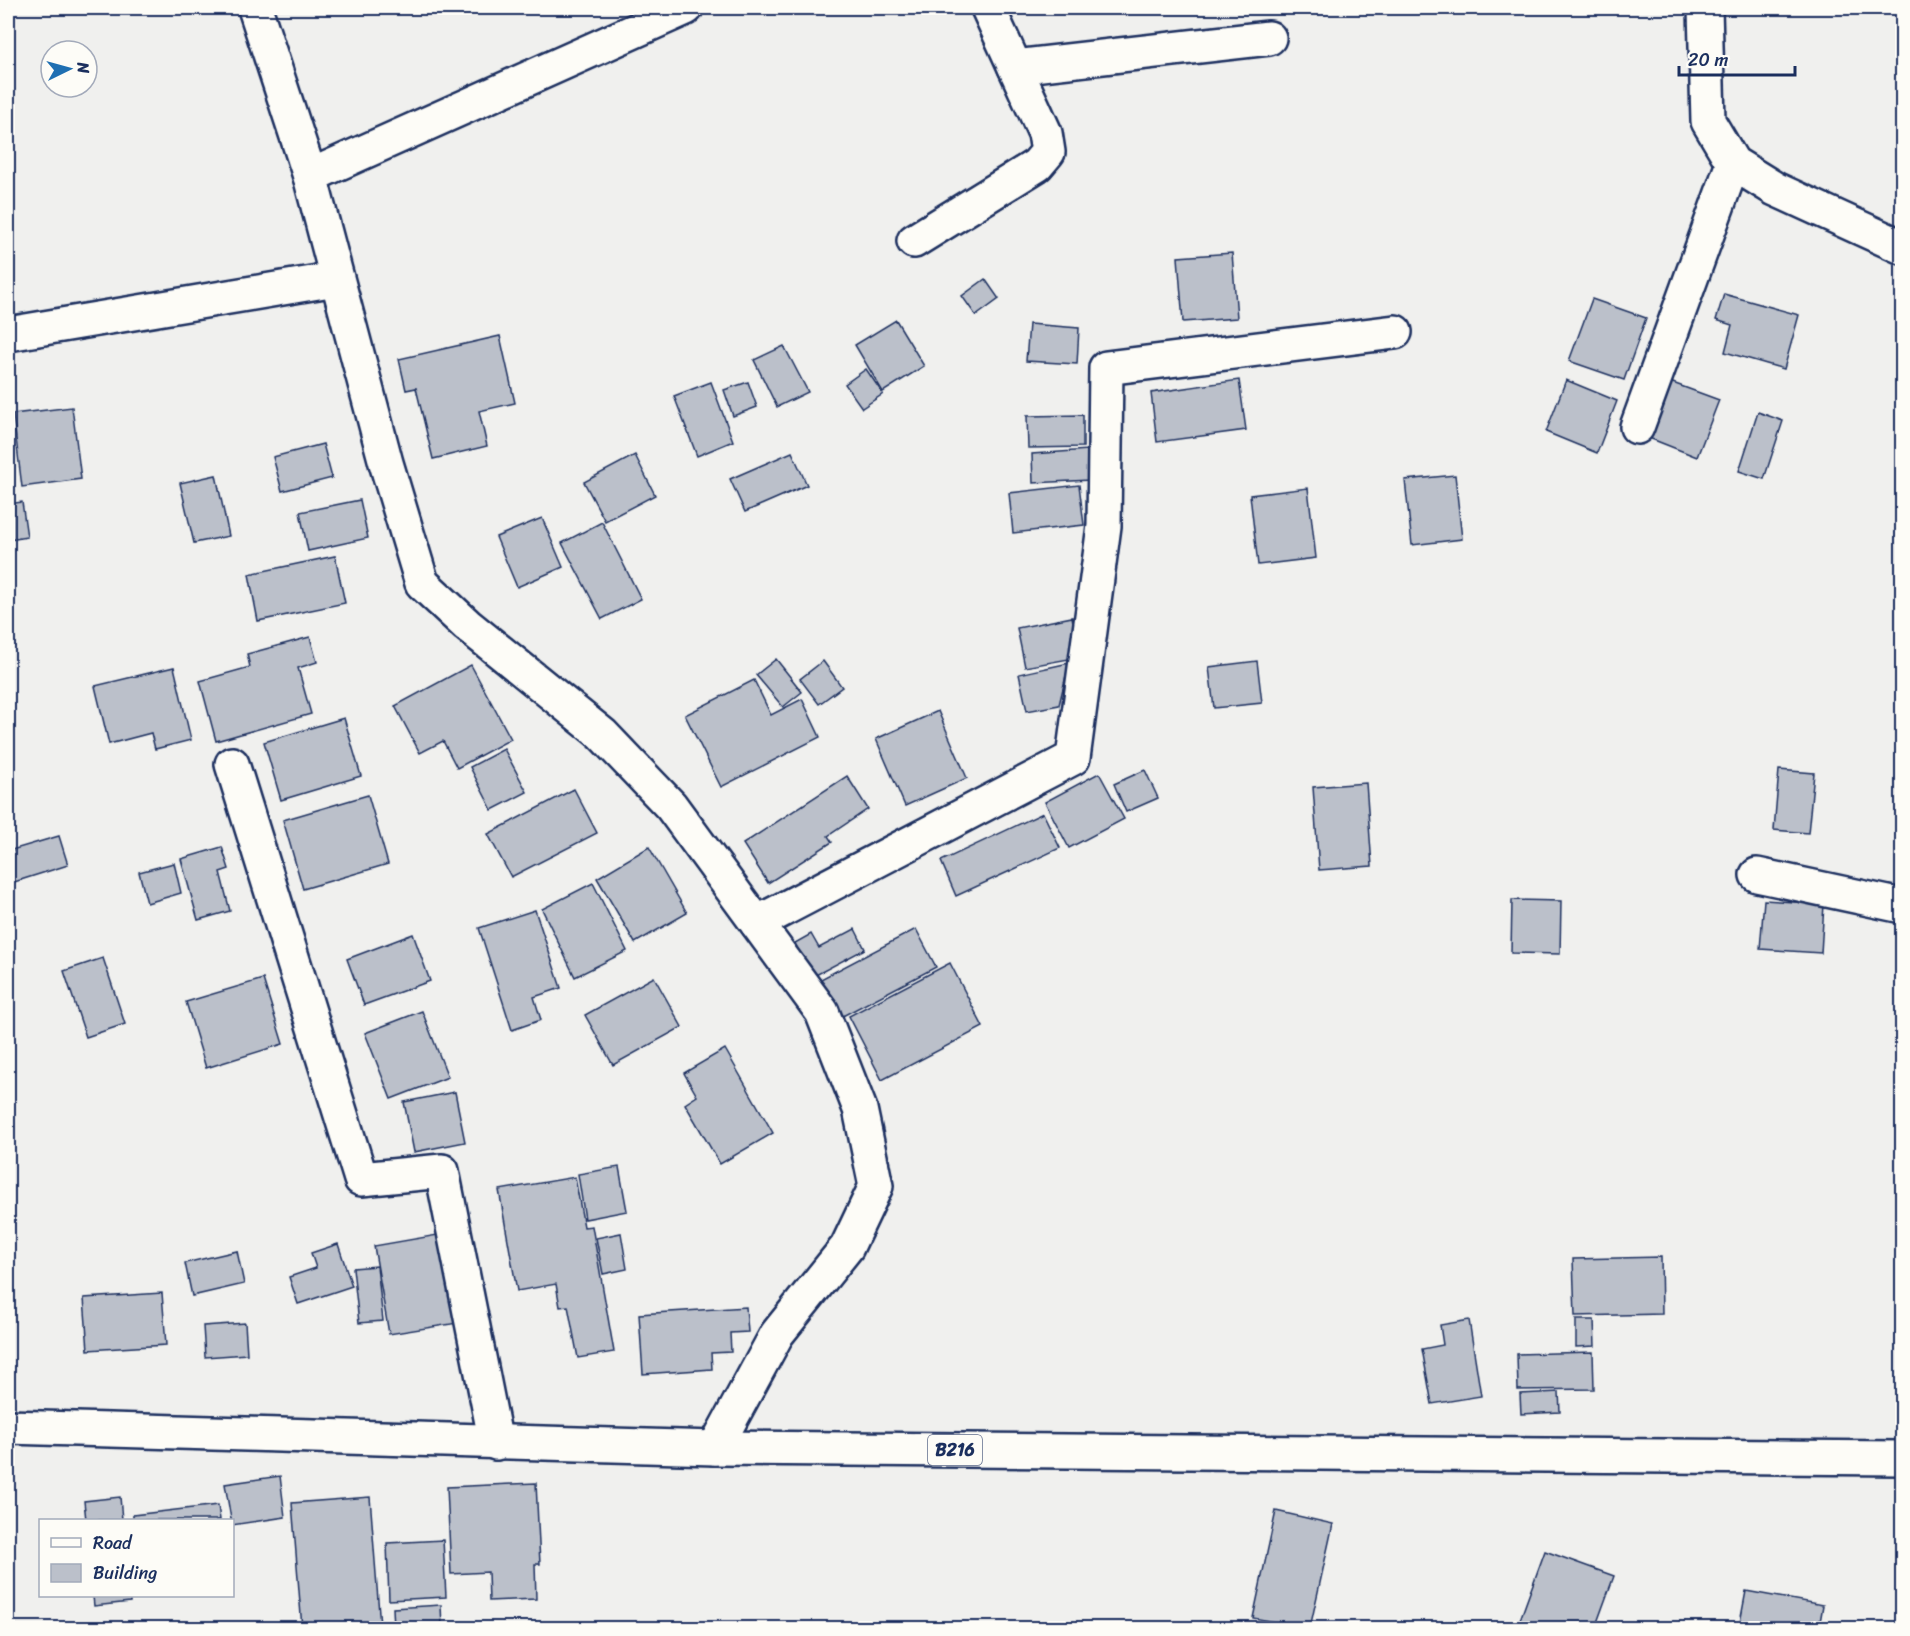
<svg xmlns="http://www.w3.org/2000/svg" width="1910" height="1636" viewBox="0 0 1910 1636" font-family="Sriracha,sans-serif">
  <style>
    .building { fill: #bbc0ca; stroke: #1b2f5e; stroke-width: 1.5 }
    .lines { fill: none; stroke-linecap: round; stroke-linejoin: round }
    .street-casing { stroke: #1b2f5e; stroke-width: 38 }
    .primary-casing { stroke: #1b2f5e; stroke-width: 38 }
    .street { stroke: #fdfcf7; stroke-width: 33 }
    .primary { stroke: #fdfcf7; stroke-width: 33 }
    .labels { text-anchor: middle; stroke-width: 4.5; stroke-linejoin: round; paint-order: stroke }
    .shield { fill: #fdfcf7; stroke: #5f6c8c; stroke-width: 1.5 }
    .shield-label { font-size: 18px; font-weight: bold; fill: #1b2f5e }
  </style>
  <rect width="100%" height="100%" fill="#f0f0ee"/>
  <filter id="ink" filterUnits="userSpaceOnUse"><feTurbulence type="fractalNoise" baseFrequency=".0167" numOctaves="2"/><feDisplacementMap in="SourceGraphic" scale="12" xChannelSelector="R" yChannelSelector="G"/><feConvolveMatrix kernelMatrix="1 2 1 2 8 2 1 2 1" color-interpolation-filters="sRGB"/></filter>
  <g filter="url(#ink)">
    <g class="building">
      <polygon points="1232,253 1237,318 1183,322 1178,257"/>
      <polygon points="985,279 999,299 976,316 962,296"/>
      <polygon points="1724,294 1799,315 1784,369 1725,352 1732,325 1716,320"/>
      <polygon points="1592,299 1646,318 1624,380 1569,361"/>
      <polygon points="896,320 924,366 883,392 855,345"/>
      <polygon points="1029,324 1079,328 1077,364 1026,361"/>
      <polygon points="500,336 515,403 479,411 487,446 433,459 416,388 406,390 399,359"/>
      <polygon points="784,346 808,392 777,407 754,360"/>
      <polygon points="866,369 883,394 862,408 845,384"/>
      <polygon points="1239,380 1246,430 1157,442 1151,393"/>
      <polygon points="1566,380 1617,401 1597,453 1546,432"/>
      <polygon points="711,382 733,441 697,456 674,396"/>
      <polygon points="748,382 757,407 733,416 724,390"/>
      <polygon points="1670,382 1719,400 1697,457 1649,438"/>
      <polygon points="72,407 81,479 22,487 13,414"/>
      <polygon points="1758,412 1783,421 1764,479 1739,471"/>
      <polygon points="1083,415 1083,447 1028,448 1027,416"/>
      <polygon points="323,444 332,478 282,491 273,457"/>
      <polygon points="1088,450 1090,480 1033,483 1032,454"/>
      <polygon points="792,452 807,485 745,512 730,479"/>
      <polygon points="635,455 655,495 605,521 584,482"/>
      <polygon points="216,475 229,536 194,543 180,483"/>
      <polygon points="1455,475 1462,539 1412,545 1405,480"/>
      <polygon points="1079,485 1084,525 1013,533 1009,493"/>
      <polygon points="1308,488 1316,558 1258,565 1250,495"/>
      <polygon points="360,500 368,538 308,551 300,512"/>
      <polygon points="22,502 27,537 8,540 8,504"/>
      <polygon points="542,518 563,567 517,587 496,537"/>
      <polygon points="602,522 641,599 602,619 562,543"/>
      <polygon points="335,556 345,603 258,621 249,574"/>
      <polygon points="1072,617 1080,657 1025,667 1017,628"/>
      <polygon points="310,637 317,662 298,668 311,714 216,741 200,681 250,667 247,654"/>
      <polygon points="776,659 802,692 783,707 756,675"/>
      <polygon points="823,661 842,687 819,704 800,679"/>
      <polygon points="1257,661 1262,703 1214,708 1209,667"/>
      <polygon points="1069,663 1059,705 1027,711 1019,674"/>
      <polygon points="471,665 511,739 457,768 443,741 420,753 395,706"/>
      <polygon points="174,667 191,740 155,749 151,733 109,744 95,686"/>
      <polygon points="754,680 771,715 802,699 820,737 721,787 685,715"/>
      <polygon points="938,711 967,778 905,806 876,739"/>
      <polygon points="344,718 361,776 281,800 264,742"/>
      <polygon points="504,749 527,792 492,810 470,767"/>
      <polygon points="1145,770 1158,798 1126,812 1114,784"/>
      <polygon points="1779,770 1814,773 1808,833 1774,830"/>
      <polygon points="1099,773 1124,819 1069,848 1045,802"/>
      <polygon points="847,776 868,809 828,836 832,842 768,883 743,844"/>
      <polygon points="1366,783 1372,866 1319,870 1313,787"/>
      <polygon points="574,789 597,833 511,877 488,834"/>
      <polygon points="368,795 388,864 303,889 283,820"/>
      <polygon points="1043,813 1060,848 956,896 941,861"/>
      <polygon points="59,836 68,865 11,883 8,869 8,851"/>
      <polygon points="222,847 229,869 220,872 230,911 198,920 181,859"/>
      <polygon points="649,847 687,913 635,943 597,878"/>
      <polygon points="174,863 181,893 147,903 139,872"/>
      <polygon points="593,883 627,951 575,977 542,909"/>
      <polygon points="1512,900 1561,901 1560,954 1511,953"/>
      <polygon points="1764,900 1824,904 1821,953 1760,949"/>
      <polygon points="535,910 561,988 534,997 541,1020 512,1030 479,928"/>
      <polygon points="855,929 865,949 812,977 795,943 811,934 819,948"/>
      <polygon points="916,929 936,967 837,1019 817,981"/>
      <polygon points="413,934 430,981 364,1005 347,959"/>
      <polygon points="103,958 125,1024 86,1037 64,971"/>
      <polygon points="950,963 983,1027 882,1080 849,1016"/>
      <polygon points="654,977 682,1027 613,1065 585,1015"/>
      <polygon points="263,979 283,1044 206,1068 186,1002"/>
      <polygon points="422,1011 448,1077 391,1099 365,1033"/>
      <polygon points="725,1049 773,1133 720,1164 685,1104 697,1096 684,1073"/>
      <polygon points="455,1092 465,1142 414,1152 404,1102"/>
      <polygon points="619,1167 627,1211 585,1219 578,1174"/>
      <polygon points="575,1177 584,1227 592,1226 614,1352 578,1358 568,1306 560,1307 556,1284 517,1291 499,1190"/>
      <polygon points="621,1233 627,1269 603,1274 596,1238"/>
      <polygon points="443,1234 458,1323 389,1334 374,1246"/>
      <polygon points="338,1244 352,1286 298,1304 289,1277 316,1268 311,1253"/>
      <polygon points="237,1251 244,1284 192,1296 185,1263"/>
      <polygon points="1661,1257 1662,1314 1575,1316 1573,1259"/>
      <polygon points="377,1266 383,1321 359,1323 353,1268"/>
      <polygon points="162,1293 166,1345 88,1350 84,1298"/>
      <polygon points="746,1307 748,1332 730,1333 731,1352 711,1353 712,1369 643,1374 639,1314"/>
      <polygon points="1469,1320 1481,1396 1432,1404 1422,1349 1443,1345 1440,1325"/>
      <polygon points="1576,1320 1594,1320 1595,1346 1576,1347"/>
      <polygon points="245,1323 247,1354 205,1357 203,1326"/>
      <polygon points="1593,1352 1594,1389 1518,1390 1517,1354"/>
      <polygon points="1559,1392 1560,1412 1521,1414 1520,1394"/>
      <polygon points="280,1476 285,1517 232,1525 225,1484"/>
      <polygon points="536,1483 540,1564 535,1564 536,1599 489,1601 488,1572 451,1574 447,1487"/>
      <polygon points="120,1497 122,1520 86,1520 84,1501"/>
      <polygon points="370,1497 380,1626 302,1628 292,1503"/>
      <polygon points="218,1505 220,1520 133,1520 133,1515"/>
      <polygon points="1276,1511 1333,1524 1310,1628 1253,1618"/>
      <polygon points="443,1540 446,1597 389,1600 387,1543"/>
      <polygon points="1545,1551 1614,1576 1595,1628 1517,1628"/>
      <polygon points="1746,1591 1823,1605 1819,1628 1739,1628"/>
      <polygon points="93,1596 130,1596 130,1602 94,1606"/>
      <polygon points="441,1605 442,1628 394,1628 393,1608"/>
    </g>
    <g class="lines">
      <defs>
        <g id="street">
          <polyline points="255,8 310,176 386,463 422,583 467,625 602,734 671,806 822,1012 860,1109 876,1186 847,1247 777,1334 715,1448"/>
          <polyline points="1705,8 1708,121 1733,163 1775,189 1902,247"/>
          <polyline points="1015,67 1269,38"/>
          <polyline points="310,176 686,8"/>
          <polyline points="914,241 1037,165 1048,152 1045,133 988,8"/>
          <polyline points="8,334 336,279"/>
          <polyline points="1637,427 1733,163"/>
          <polyline points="232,764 361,1179 442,1171 496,1443"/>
          <polyline points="1757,875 1902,906"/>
          <polyline points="757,923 1073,758 1104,526 1106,368 1395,332"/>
        </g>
        <polyline id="primary" points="8,1427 715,1448 1902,1458"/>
      </defs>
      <use href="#street" class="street-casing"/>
      <use href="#primary" class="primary-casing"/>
      <use href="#street" class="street"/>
      <use href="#primary" class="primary"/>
    </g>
  </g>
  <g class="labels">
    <rect class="shield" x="928" y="1435" width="54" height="30" rx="4.5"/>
    <g class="shield-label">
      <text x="955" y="1456">B216</text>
    </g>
  </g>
  <rect width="1910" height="1636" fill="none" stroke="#fdfcf7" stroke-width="30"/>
  <rect x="15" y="15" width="1880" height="1606" fill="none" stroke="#1b2f5e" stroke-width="2" filter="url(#ink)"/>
  <rect x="39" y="1519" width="195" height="78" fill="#fdfcf7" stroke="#a3aaba" stroke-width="1.5"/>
  <rect x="51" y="1538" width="30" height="9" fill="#fdfcf7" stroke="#a3aaba" stroke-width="1.5"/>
  <text x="93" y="1549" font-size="18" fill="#1b2f5e">Road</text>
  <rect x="51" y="1564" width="30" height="18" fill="#bbc0ca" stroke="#a3aaba" stroke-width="1.5"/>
  <text x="93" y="1579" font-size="18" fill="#1b2f5e">Building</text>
  <g transform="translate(69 69) rotate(85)"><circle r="28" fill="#fdfcf7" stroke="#a3aaba" stroke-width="1.5"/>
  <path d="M0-4.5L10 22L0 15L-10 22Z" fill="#1f6fb2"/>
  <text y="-9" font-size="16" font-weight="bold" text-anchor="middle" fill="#1b2f5e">N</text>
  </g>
  <path d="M1679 66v9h116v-9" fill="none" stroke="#1b2f5e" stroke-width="3"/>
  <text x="1688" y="66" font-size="18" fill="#1b2f5e" stroke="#fdfcf7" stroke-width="4.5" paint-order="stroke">20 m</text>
</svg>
